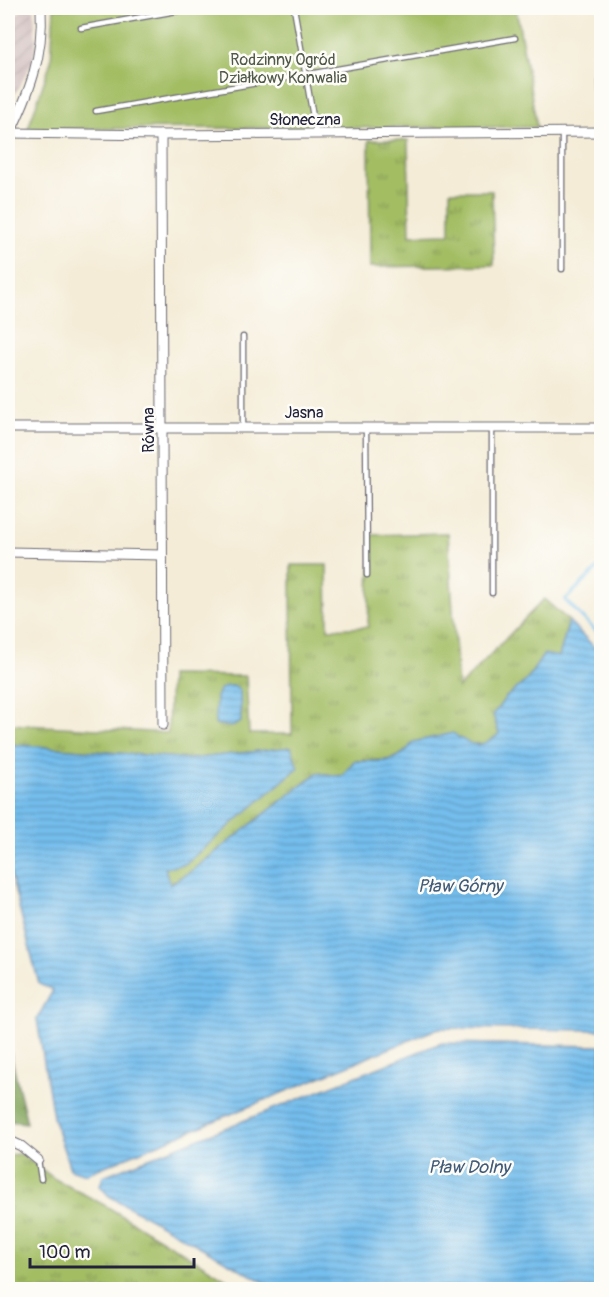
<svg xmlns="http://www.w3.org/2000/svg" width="609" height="1297" viewBox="0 0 609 1297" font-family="Pangolin,sans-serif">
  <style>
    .industrial { fill: url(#industrial-furrows) }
    .grass { fill: url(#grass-tufts); stroke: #627050; stroke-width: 1.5 }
    .forest { fill: url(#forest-firs); stroke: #52634a; stroke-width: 1.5 }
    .garden { fill: #a3bd64; stroke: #627050; stroke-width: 1.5 }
    .water { fill: url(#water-rules); stroke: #4c7094; stroke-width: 1.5 }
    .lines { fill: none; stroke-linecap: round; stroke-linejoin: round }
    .stream { stroke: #75beed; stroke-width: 3 }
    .service-casing { stroke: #6c6972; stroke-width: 7 }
    .minor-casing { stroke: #6c6972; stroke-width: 11 }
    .service { stroke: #fff; stroke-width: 4.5 }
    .minor { stroke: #fff; stroke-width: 9 }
    .labels { text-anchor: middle; stroke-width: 5; stroke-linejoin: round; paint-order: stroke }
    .park-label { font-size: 16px; fill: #4f5849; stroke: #fdfcf7 }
    .street-label { font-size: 16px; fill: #22223b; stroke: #fdfcf7 }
    .water-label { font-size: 18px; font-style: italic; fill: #3f5979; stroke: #fdfcf7 }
  </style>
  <defs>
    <pattern id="industrial-furrows" width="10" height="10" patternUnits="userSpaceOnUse" patternTransform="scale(1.5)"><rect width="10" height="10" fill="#d2bfc0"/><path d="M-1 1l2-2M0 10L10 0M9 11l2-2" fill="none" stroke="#b4a4a6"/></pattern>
    <pattern id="grass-tufts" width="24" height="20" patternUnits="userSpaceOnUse" patternTransform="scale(1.5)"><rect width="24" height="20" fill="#a3bd64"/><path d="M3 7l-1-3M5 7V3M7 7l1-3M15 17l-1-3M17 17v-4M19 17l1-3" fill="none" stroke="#849954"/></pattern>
    <pattern id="forest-firs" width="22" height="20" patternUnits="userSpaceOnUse" patternTransform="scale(1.5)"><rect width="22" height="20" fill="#82a45a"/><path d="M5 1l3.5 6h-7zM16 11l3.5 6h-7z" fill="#6a854c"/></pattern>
    <pattern id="water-rules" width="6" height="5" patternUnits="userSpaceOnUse" patternTransform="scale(1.5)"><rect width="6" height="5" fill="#75beed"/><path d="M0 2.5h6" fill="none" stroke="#609ac1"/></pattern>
  </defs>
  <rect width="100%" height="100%" fill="#fdfcf7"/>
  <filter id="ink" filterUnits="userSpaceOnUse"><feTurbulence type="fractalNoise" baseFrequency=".0167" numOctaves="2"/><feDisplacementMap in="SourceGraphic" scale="12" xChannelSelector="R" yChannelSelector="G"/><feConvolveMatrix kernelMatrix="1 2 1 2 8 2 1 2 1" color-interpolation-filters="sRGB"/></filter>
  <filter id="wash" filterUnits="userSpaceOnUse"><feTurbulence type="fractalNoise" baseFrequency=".008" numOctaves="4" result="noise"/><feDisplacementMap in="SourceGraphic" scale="24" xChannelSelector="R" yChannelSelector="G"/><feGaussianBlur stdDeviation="1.35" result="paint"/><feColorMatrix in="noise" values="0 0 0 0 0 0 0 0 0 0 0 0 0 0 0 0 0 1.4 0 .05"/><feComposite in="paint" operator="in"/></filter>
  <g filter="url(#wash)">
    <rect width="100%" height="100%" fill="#f4ecd7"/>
    <polygon class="industrial" points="24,8 34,8 36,45 33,61 8,107 8,22"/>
    <g class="grass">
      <polygon points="369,140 408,140 410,235 450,234 450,191 492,191 494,265 370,267"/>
      <polygon points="448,533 458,688 544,599 569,621 559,658 544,655 526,681 505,698 499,734 487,744 467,744 405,754 387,760 354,761 342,776 317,773 190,872 169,884 164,868 291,747 191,759 8,744 8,724 168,733 170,675 246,676 249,734 292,734 291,565 327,565 328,629 368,627 371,535"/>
      <polygon points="21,1154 55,1179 106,1206 243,1289 8,1290 8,1155"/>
    </g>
    <polygon class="forest" points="8,1043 27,1123 8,1121"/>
    <polygon class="garden" points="54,8 516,8 537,127 28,129 51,61"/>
    <g class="water">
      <path d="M569,621L601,654V1030L439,1028L86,1174L70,1169L53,1117L37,1019L53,990L39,984L8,865V744L191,759L291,747L298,768L185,864L165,868L170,884L190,872L317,773L342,776L354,761C378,761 399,765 413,742L453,733C471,747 481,749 499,734L493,715L505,698L526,681L544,654L559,657Z"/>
      <polygon points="226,686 234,686 240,691 241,722 232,727 215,724 216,697 219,690"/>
      <polygon points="441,1043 601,1046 601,1289 276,1289 109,1196 100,1186 103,1176"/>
    </g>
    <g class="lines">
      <polyline class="stream" points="602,564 565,600 602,637"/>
    </g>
  </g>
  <g filter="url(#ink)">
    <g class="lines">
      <defs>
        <g id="service">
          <polyline points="294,8 316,134"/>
          <polyline points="81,28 193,8"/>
          <polyline points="600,63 601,132"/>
          <polyline points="96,111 515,38"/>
          <polyline points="562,133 562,269"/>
          <polyline points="243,337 243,427"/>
          <polyline points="366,427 367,575"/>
          <polyline points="492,593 492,427"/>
          <polyline points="38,1160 41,1179"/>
        </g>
        <g id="minor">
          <polyline points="9,133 161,135 602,132"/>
          <polyline points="161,135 163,725"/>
          <path d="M8,137C29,94 44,56 41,8"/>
          <polyline points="8,428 602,428"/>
          <polyline points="8,552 162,555"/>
          <polyline points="8,1140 21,1146 38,1160"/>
        </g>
      </defs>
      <use href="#service" class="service-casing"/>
      <use href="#minor" class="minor-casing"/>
      <use href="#service" class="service"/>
      <use href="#minor" class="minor"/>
    </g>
  </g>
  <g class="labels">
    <g class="park-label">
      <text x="283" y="65">Rodzinny Ogród<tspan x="283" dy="18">Działkowy Konwalia</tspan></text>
    </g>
    <g class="street-label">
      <text x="305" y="125">Słoneczna</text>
      <text x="304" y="418">Jasna</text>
      <text transform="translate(148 430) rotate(-90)" y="6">Równa</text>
    </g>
    <g class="water-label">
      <text x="460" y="892">Pław Górny</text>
      <text x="469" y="1173">Pław Dolny</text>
    </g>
  </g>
  <rect width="609" height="1297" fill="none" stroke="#fdfcf7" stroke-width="30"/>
  <path d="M30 1258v9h164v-9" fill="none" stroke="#22223b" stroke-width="3"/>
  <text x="39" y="1258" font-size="18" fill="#22223b" stroke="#fdfcf7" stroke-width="4.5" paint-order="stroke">100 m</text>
</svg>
